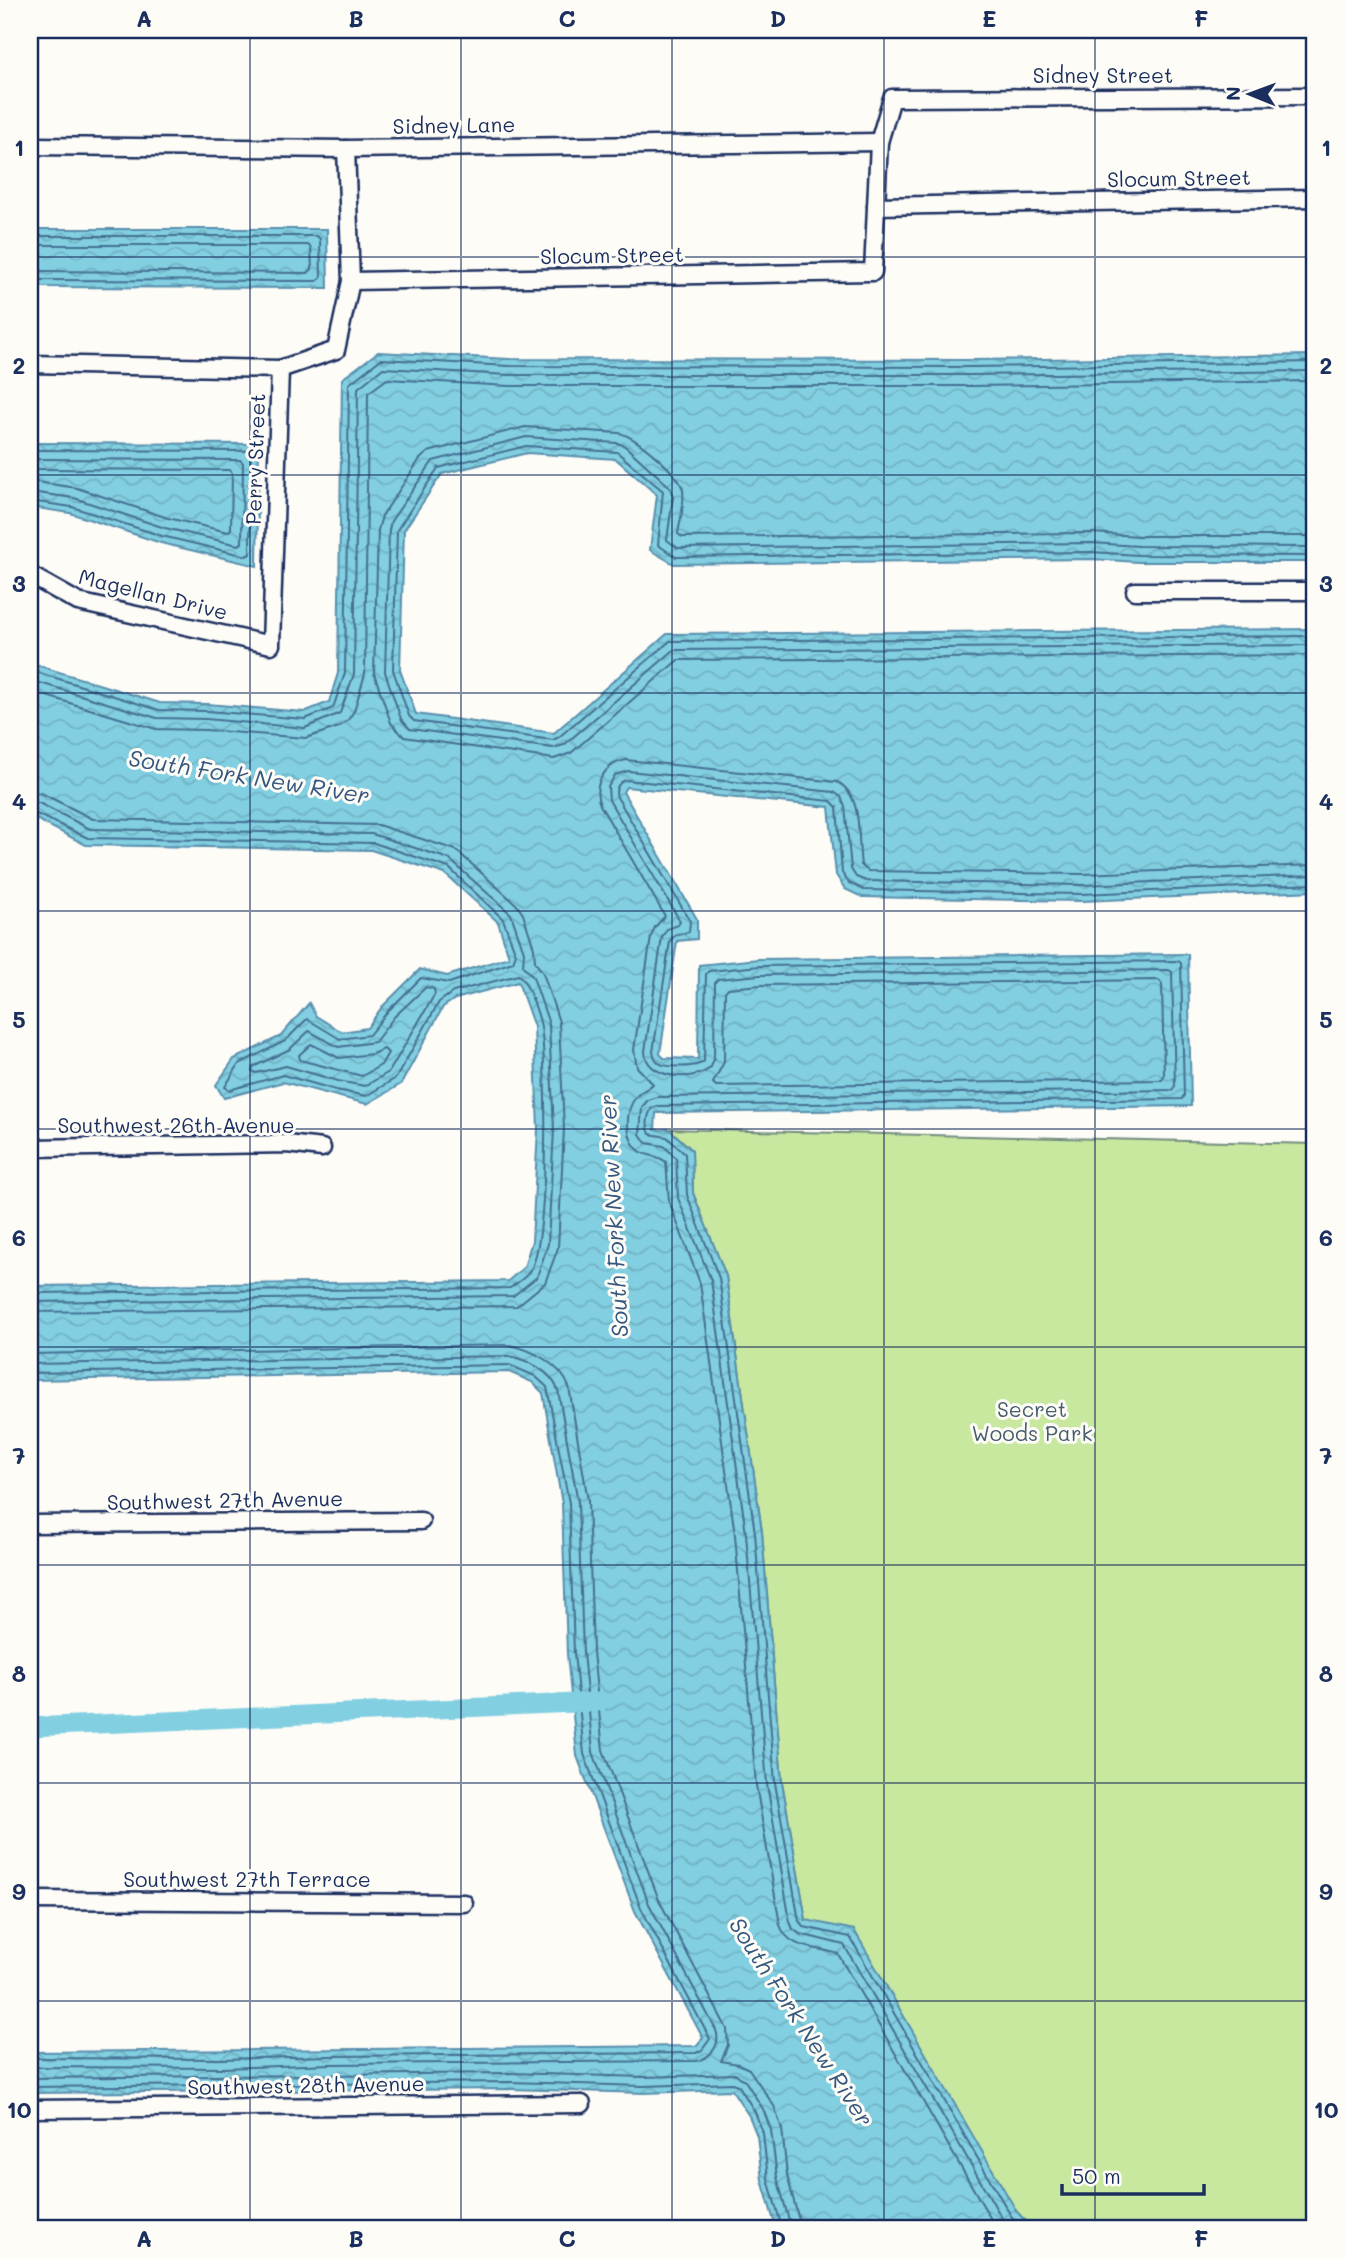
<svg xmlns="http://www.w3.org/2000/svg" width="1345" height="2258" viewBox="0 0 1345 2258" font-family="Mali,sans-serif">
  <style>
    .park { fill: #c8e8a0; stroke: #728c7f; stroke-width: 2 }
    .water { fill: url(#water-waves); stroke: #598fad; stroke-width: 2 }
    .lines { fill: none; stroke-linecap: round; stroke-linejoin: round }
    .shore { stroke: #446f92; stroke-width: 2 }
    .canal { stroke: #82cfe1; stroke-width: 19 }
    .street-casing { stroke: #1b2f5e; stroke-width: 21 }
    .street { stroke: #fdfcf7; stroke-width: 16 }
    .grid { fill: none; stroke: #1b2f5e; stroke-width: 2; stroke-opacity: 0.55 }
    .labels { text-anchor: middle; stroke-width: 6; stroke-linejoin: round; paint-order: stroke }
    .street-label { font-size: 21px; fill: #1b2f5e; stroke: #fdfcf7 }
    .park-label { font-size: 21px; fill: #465d6e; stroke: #fdfcf7 }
    .water-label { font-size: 23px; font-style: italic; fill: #35577f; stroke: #fdfcf7 }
    .neatline { fill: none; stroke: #1b2f5e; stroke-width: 2.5 }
    .grid-label { font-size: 23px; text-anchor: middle; font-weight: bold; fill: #1b2f5e }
  </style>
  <defs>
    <pattern id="water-waves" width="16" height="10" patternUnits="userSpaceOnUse" patternTransform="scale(1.75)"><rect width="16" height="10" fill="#82cfe1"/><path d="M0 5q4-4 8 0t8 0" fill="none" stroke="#70b2c3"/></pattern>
  </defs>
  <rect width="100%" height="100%" fill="#fdfcf7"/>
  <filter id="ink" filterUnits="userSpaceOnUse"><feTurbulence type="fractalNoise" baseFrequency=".0143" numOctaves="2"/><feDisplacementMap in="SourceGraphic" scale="14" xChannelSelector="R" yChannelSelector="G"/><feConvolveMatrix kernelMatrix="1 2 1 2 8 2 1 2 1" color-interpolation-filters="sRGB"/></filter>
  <g filter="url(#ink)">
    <polygon class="park" points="669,1129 1315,1144 1315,2228 1032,2228 1017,2212 806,1920 782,1782 762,1532 726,1276 693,1193 692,1150"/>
    <g class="water">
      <polygon points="30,229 327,229 328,288 30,287"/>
      <path d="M378,352L509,359L970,360L1315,355V562H1138L1091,559L674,564L650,550L657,495L616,459L527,453L442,474L404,530L400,670L416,714L554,733L667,634L1315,629V891L1082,901L862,897L845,889L836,875L829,807L626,787L623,792L697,919V939L677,941L660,1054L664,1058L698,1059L699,965L759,959L1188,954L1191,1106L656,1113L655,1130L669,1129L692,1150L693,1193L726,1276L762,1532L782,1782L806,1920L854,1930L1017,2212L1032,2228H776L762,2180L757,2136L749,2116L732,2090L644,2093L510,2089L30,2093V2052C252,2052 474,2046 696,2046L703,2038L635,1911L577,1756L567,1654L562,1504L543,1393L532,1382L509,1372L30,1380V1286L508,1281L524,1267L532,1241L538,1129L534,1027L518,982L455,999L443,1007L401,1084L367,1104L283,1082L224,1098L216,1085L234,1059L281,1036L309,1003L316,1016L342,1032L367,1028L382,1007L420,969L447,976L509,957L498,922L445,874L371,850L86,845L30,816V663L160,703L207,704L304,712L329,702L338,673L342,379Z"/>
      <polygon points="30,443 259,444 257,566 161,543 70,513 30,507"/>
    </g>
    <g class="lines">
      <g class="shore">
        <polyline points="30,236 317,236 320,239 321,278 317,281 30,280"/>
        <polyline points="30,245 308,245 311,248 312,269 308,273 30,271"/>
        <polyline points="30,450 249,451 251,455 250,554 246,556 162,536 72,507 30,501"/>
        <polyline points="30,459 240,460 243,463 242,543 238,545 165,528 74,498 30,492"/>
        <polyline points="30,469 230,470 232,474 231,529 228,532 168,518 77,488 30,481"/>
        <path d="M1315,536H1139L1091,533L682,537L678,534C680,521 685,504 683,490C680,474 635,436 619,433L525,427L428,452L420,459L382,516L378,530L374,673L391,723L404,737L554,759L571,753L678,660L1315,655"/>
        <polyline points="1315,547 1139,546 1091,543 678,548 667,540 673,497 670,487 625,446 617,443 526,437 433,461 391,521 389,530 385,672 401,719 410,729 553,748 564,745 674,650 1315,645"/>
        <polyline points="1315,556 1138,555 1091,552 676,557 658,545 663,491 617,452 526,446 438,468 397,530 393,670 409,716 414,721 553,740 559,737 670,641 1315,636"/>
        <polyline points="30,670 159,710 207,711 305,719 333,708 345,673 349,384 381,359 509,366 971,367 1315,362"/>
        <polyline points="30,680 157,718 206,719 305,728 340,713 354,674 358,388 383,368 509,375 971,375 1315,371"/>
        <polyline points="30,691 156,729 206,730 306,738 339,727 348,720 354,711 365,674 368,393 387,379 509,386 971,386 1315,381"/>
        <polyline points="30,791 43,794 93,819 378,825 456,850 516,904 523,914 534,948 535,962 543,973 559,1022 564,1129 558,1248 545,1283 517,1306 30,1312"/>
        <polyline points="30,802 39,803 90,829 372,834 449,859 511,914 524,952 523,966 533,977 549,1024 554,1130 548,1244 537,1277 513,1296 30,1302"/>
        <path d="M30,811L88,838L374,843L449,868L503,919L516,954L513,962L449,983L421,978L388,1011L369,1035L340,1039L307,1019L285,1041L239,1064L225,1087L229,1090L283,1075L336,1090L366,1096L396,1078L439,1002L453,992L518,975C527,979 539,1016 541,1027C547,1066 549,1241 530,1271C526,1277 516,1284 510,1288L30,1293"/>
        <polygon points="1159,980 1162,984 1164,1076 1162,1080 716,1086 713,1083 724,1062 725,992 728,988 761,985"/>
        <polygon points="426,987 434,989 435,994 389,1072 365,1086 338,1081 286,1066 256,1073 252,1071 253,1067 290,1049 309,1031 338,1047 375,1042 394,1017"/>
        <polygon points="311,1044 339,1058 372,1054 384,1049 388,1053 381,1065 362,1076 300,1060 299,1055"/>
        <path d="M30,1354L509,1345C532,1349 561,1365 569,1387L588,1501L593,1652L603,1750L659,1900L727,2029L728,2045L721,2061L738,2064L749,2069L774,2106L782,2129L787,2175L801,2228"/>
        <path d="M30,1364L509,1356C528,1360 551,1371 558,1390L578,1502L583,1653L593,1752L649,1904L716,2030C721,2045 711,2058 696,2061L330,2064L223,2068L30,2067"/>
        <polyline points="30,1373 509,1365 535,1376 547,1387 569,1503 574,1653 584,1754 641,1908 710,2039 702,2050 696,2053 329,2056 223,2059 30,2058"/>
        <polyline points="30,2078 509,2073 644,2077 736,2074 746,2082 763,2109 771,2130 777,2177 791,2228"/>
        <polyline points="30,2087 510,2082 644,2086 733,2083 739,2086 755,2112 763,2133 768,2179 782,2228"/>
        <path d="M996,2228L838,1954C817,1946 789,1951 780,1925L756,1785L735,1535L700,1283L669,1201L666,1162C658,1155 650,1157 641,1152C625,1141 624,1112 636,1097C640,1091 648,1089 653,1084L637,1067L634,1050L651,937L655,927L665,916L600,805C592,785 604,764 626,760L837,782C864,795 857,839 861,865L868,871L1082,874L1315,865"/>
        <path d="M1011,2228L1003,2220L844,1945L800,1934L793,1929L790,1922L767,1784L746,1534L711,1280L678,1198L676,1158L664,1146L646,1143L640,1134L642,1107L648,1100L657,1097L1172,1090L1175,1086L1172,972L1169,970L760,975L718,979L715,982L714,1059L711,1067C697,1082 645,1080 645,1051L662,937L667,929L678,925L680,921L609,800L608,787L615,775L628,771L834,792L841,797L845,806L851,869L856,877L866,881L1082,885L1315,875"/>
        <path d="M1023,2228L1011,2216L850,1937L804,1927L799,1921L775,1783L755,1533L719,1278L687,1195L685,1154L667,1137L650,1134C646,1127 647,1115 652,1108L658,1106L1182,1099L1184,1095L1181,963L1178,961L760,966L709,971L706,974L704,1061C698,1068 666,1068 659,1063C654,1059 655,1058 653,1052L670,941L675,935L689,932L690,921L617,797C614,789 619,781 627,780L831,801L837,807L842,873L849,883L864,890L1082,894L1315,884"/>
      </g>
      <polyline class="canal" points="30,1727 599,1702"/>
      <defs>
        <g id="street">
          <polyline points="30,146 346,149 879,142"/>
          <polyline points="876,206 1315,198"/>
          <polyline points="351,281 873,272 879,142 892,98 1315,96"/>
          <polyline points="30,364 280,369"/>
          <polyline points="30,575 78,602 271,645 280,369 336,350 351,281 346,149"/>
          <polyline points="1135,591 1315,591"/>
          <polyline points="30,1148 287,1144 322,1148"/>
          <polyline points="30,1524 421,1521"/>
          <polyline points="30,1900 464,1903"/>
          <polyline points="30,2109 582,2104"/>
        </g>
      </defs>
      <use href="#street" class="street-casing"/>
      <use href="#street" class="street"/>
    </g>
  </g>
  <path class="grid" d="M250,30V2228M461,30V2228M672,30V2228M884,30V2228M1095,30V2228M30,257H1315M30,475H1315M30,693H1315M30,911H1315M30,1129H1315M30,1347H1315M30,1565H1315M30,1783H1315M30,2001H1315"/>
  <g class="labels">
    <g class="street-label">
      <text x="1103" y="83">Sidney Street</text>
      <text transform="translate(454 126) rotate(-1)" y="7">Sidney Lane</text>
      <text transform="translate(1179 179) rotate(-1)" y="7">Slocum Street</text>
      <text transform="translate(612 256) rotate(-1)" y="7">Slocum Street</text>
      <text transform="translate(256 459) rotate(-88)" y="7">Perry Street</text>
      <text transform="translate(153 595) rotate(14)" y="7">Magellan Drive</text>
      <text x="176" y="1133">Southwest 26th Avenue</text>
      <text transform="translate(225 1501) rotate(-1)" y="7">Southwest 27th Avenue</text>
      <text x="247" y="1887">Southwest 27th Terrace</text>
      <text transform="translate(306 2086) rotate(-1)" y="7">Southwest 28th Avenue</text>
    </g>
    <g class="park-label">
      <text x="1032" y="1417">Secret<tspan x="1032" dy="24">Woods Park</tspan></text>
    </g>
    <g class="water-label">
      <text transform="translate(249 777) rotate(9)" y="8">South Fork New River</text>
      <text transform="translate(614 1216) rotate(-93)" y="8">South Fork New River</text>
      <text transform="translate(801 2022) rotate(57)" y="8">South Fork New River</text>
    </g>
  </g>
  <rect width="1345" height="2258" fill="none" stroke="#fdfcf7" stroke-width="77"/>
  <g transform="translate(1250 94) rotate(271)" stroke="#fdfcf7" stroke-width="5" paint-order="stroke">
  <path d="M0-5L12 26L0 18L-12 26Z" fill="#1b2f5e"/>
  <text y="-10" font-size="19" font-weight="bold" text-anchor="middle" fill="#1b2f5e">N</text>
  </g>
  <path d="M1062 2184v10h142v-10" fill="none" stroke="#1b2f5e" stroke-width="3.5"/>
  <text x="1072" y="2184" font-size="21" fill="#1b2f5e" stroke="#fdfcf7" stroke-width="5" paint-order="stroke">50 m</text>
  <rect x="38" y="38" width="1268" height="2182" class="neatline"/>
  <g class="grid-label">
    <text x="144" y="27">A</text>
    <text x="356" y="27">B</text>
    <text x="567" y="27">C</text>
    <text x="778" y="27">D</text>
    <text x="989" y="27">E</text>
    <text x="1201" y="27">F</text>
    <text x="19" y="156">1</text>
    <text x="1326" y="156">1</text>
    <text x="19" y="374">2</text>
    <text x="1326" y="374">2</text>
    <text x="19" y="592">3</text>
    <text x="1326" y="592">3</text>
    <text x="19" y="810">4</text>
    <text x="1326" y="810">4</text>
    <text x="19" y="1028">5</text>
    <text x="1326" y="1028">5</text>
    <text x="19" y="1246">6</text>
    <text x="1326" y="1246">6</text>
    <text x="19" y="1464">7</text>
    <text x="1326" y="1464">7</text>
    <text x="19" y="1682">8</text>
    <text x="1326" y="1682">8</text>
    <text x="19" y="1900">9</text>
    <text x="1326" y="1900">9</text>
    <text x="19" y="2118">10</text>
    <text x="1326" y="2118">10</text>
    <text x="144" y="2247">A</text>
    <text x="356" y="2247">B</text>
    <text x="567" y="2247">C</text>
    <text x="778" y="2247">D</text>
    <text x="989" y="2247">E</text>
    <text x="1201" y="2247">F</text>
  </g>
</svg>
